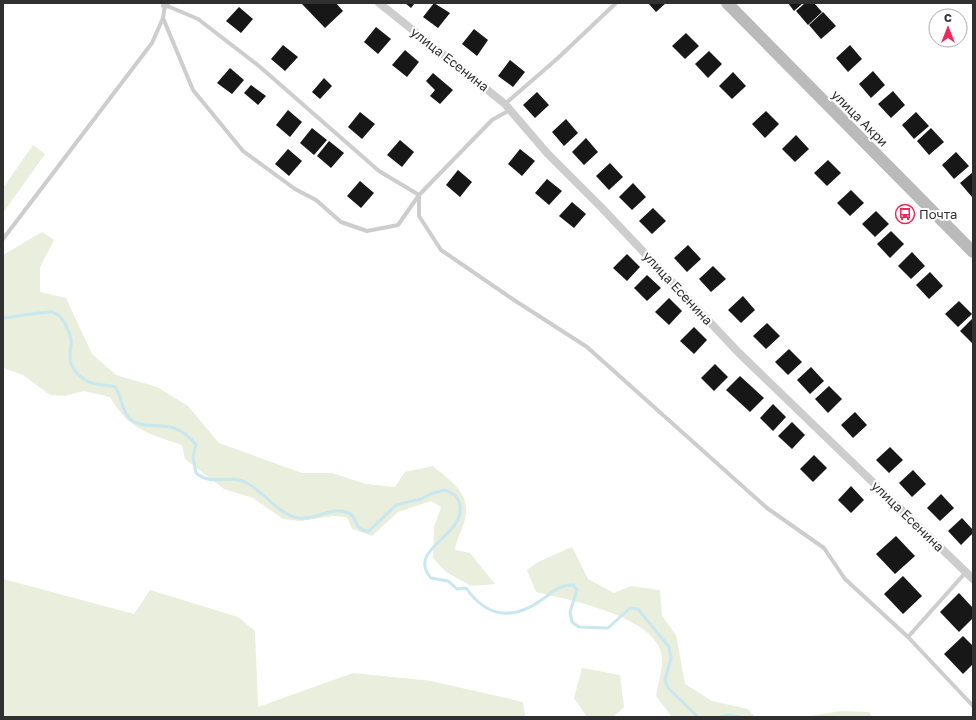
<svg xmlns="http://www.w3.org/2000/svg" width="976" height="720" viewBox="0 0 976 720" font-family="'Golos Text',sans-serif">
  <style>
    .green { fill: #e9eedd }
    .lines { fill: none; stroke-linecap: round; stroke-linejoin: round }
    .stream { stroke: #c8e7ef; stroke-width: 3 }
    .building { fill: #171717 }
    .service { stroke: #cdcdcd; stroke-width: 4 }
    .minor { stroke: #cdcdcd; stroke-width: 8 }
    .secondary { stroke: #bababa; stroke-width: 12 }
    .labels { text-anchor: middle; stroke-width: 4; stroke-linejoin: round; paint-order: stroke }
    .street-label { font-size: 13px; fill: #303030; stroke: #fff }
    .poi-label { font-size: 13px; fill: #303030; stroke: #fff; text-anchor: start }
  </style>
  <rect width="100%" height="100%" fill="#fff"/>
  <g class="green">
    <polygon points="33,145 45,154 3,213 3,188"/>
    <path d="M42,232L54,240L40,267V292L66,298L92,354L116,375L157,387L188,406L219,443L302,473H332L366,484L395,487L405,472L433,466C454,484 474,495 463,526C460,535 456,540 455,550L470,553L495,584L471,586L446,572L433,558L434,527L441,507L431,501L398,512L372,536L352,529L347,517L333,516L301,521L283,519L253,498L224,489L185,459L182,445C148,433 130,431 110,397L84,391L65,396L50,395L23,375L3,368V255Z"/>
    <path d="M572,547L588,579L614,593L631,586L660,590L662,616L676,635L685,684L712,701L748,709L755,717H672L656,696C658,685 663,667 662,657C658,616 568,600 536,592L527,570L538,562Z"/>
    <polygon points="3,579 134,614 150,590 238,617 255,631 258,707 353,673 431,681 523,702 525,717 3,717"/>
    <polygon points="582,668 620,675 624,707 613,717 587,717 574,698"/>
    <polygon points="841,711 869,712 872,717 804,717"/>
  </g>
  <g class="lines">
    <g class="stream">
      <path d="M3,318C14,317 44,311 52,312C62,314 69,330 71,339C72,347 68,355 71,364C74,371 79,376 85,380C94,386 105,384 115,387C122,396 121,409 129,418C142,430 159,423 174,428C183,431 190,437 196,445L193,457L196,473C214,487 227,474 245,482C264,491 276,513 298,518C314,521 330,507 346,512C359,515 351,530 369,531L396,505L421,499L433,493L445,490L455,495C457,498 460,503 460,506C464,537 406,549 431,578L448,581L457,589L466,588C488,619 514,620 543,599C554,591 559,585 573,585L577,590L570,612L572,622L579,627L608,628L630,608L638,609L669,647L671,658L665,680L668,688L698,717"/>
      <polyline points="721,717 729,715 740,717"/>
    </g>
  </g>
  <g class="building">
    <polygon points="301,3 336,3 343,11 325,28"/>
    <polygon points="405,3 415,3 411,8"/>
    <polygon points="434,3 450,13 438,28 423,17"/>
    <polygon points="648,3 666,3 656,12"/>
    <polygon points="788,3 803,3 794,11"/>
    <polygon points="805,3 814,3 822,12 808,25 796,11"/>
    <polygon points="239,7 253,19 241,33 226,21"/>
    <polygon points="823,12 836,26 821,39 809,25"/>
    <polygon points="376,27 391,39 378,54 364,42"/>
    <polygon points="474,29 488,40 477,56 462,44"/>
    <polygon points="686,33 699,46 685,59 672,46"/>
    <polygon points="283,45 298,57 285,71 271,59"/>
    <polygon points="850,45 862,59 848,72 836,58"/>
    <polygon points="405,50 419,62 407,77 392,65"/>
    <polygon points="709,51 722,64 708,78 695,64"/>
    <polygon points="510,60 525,72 513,87 498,76"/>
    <polygon points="230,68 244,80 232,94 217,83"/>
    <polygon points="873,71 885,85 871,98 859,84"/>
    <polygon points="733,72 746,86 732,99 719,86"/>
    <polygon points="433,73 453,90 440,104 430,96 435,90 426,81"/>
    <polygon points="324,78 332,86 320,99 312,92"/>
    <polygon points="251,85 266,96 258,105 244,93"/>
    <polygon points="893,91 905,105 891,118 878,104"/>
    <polygon points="537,92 549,105 535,118 523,105"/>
    <polygon points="288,110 302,122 290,137 276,125"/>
    <polygon points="766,111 779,124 765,138 752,124"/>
    <polygon points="360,112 375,124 362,139 348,127"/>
    <polygon points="916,112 929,126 914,139 902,125"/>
    <polygon points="566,119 578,133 564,146 552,132"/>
    <polygon points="312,128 327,140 314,155 300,143"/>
    <polygon points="931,128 944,142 929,155 917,141"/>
    <polygon points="796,135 809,149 795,162 782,149"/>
    <polygon points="586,138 598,152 584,165 572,152"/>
    <polygon points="400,140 414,152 402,167 387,155"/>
    <polygon points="329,141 344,153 331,168 317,156"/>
    <polygon points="288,149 302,161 289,176 275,164"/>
    <polygon points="520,149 535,161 522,176 508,164"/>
    <polygon points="956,152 969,166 954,179 942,165"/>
    <polygon points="828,160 841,173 827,186 814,173"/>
    <polygon points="610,163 623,177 609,190 596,176"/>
    <polygon points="458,170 472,182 460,197 446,185"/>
    <polygon points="973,172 973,196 972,197 960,183"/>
    <polygon points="547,179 562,191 549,205 535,193"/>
    <polygon points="360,181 374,193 361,208 347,196"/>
    <polygon points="633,183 646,197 632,210 619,197"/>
    <polygon points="851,190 864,203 850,216 837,203"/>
    <polygon points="572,202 586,214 574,228 559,216"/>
    <polygon points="653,208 666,221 652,234 639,221"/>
    <polygon points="876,211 889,224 875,237 862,224"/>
    <polygon points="891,231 904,244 890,258 877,244"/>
    <polygon points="688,245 701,259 687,272 674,258"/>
    <polygon points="912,252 925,266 911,279 898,266"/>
    <polygon points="627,254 640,267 627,281 613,268"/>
    <polygon points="713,266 726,279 711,292 699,279"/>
    <polygon points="930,272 943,286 929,299 916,285"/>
    <polygon points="647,275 661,288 647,301 634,288"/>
    <polygon points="743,296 755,310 741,323 728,310"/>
    <polygon points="669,298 682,311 669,325 655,312"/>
    <polygon points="959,301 972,314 958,327 945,314"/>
    <polygon points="973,318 973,344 960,331"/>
    <polygon points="767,323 780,336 766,349 753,336"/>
    <polygon points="694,327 707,340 694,354 680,341"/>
    <polygon points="789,349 802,362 788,375 775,362"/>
    <polygon points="715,364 728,377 714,391 701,378"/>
    <polygon points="811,367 824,381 810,394 797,380"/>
    <polygon points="740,376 764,398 750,412 726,390"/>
    <polygon points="829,386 842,399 828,413 815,399"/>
    <polygon points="773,404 786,417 773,431 760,418"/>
    <polygon points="855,412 867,425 853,438 841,425"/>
    <polygon points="792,422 805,435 792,449 778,436"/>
    <polygon points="890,447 903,460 889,473 876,460"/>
    <polygon points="814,455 827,468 813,482 800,469"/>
    <polygon points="913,470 926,484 912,497 899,483"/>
    <polygon points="851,486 864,500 851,513 838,500"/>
    <polygon points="941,494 954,508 940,521 927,508"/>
    <polygon points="962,518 973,530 973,533 961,545 948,531"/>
    <polygon points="896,536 915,556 895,574 876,554"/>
    <polygon points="903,576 922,596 903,614 884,594"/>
    <polygon points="959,593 973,608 973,618 959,632 940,612"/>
    <polygon points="963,636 973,646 973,664 963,674 944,654"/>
  </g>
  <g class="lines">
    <g class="service">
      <polyline points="163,18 193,90 243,151 295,189 316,200 341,222 367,231 398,225 419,195 492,120 510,110"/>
      <polyline points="505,104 558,58 616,3"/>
      <polyline points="3,239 152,43 163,18 165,5 198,19 259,66 379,171 419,195 419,216 441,250 514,300 587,347 767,508 824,548 845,579 908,637 973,706"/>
      <polyline points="908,637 966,572"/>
    </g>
    <g class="minor">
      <polyline points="379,3 505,104 547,153 601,207 739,353 973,579"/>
      <polyline points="165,5 166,3"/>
    </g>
    <polyline class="secondary" points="727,3 973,252"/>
  </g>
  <defs>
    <symbol id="bus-ring" viewBox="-11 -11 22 22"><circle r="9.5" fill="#fff" stroke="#f2285a" stroke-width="1.5"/><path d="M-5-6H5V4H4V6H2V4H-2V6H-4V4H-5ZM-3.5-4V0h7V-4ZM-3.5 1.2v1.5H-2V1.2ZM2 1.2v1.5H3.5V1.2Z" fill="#f2285a"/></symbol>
  </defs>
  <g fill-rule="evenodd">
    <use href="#bus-ring" x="894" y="203" width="22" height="22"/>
  </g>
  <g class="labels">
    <g class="street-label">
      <text transform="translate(450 59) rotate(38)" y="5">улица Есенина</text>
      <text transform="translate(860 118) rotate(45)" y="5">улица Акри</text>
      <text transform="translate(678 288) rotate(47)" y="5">улица Есенина</text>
      <text transform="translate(908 516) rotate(44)" y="5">улица Есенина</text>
    </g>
    <g class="poi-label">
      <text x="919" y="219">Почта</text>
    </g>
  </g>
  <rect width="976" height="720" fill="none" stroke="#303030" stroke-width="8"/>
  <g transform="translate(948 28)"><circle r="19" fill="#ffffff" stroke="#acacac"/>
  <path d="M0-3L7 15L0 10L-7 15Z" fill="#f2285a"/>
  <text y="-6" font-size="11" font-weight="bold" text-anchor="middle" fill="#303030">С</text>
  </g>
</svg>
